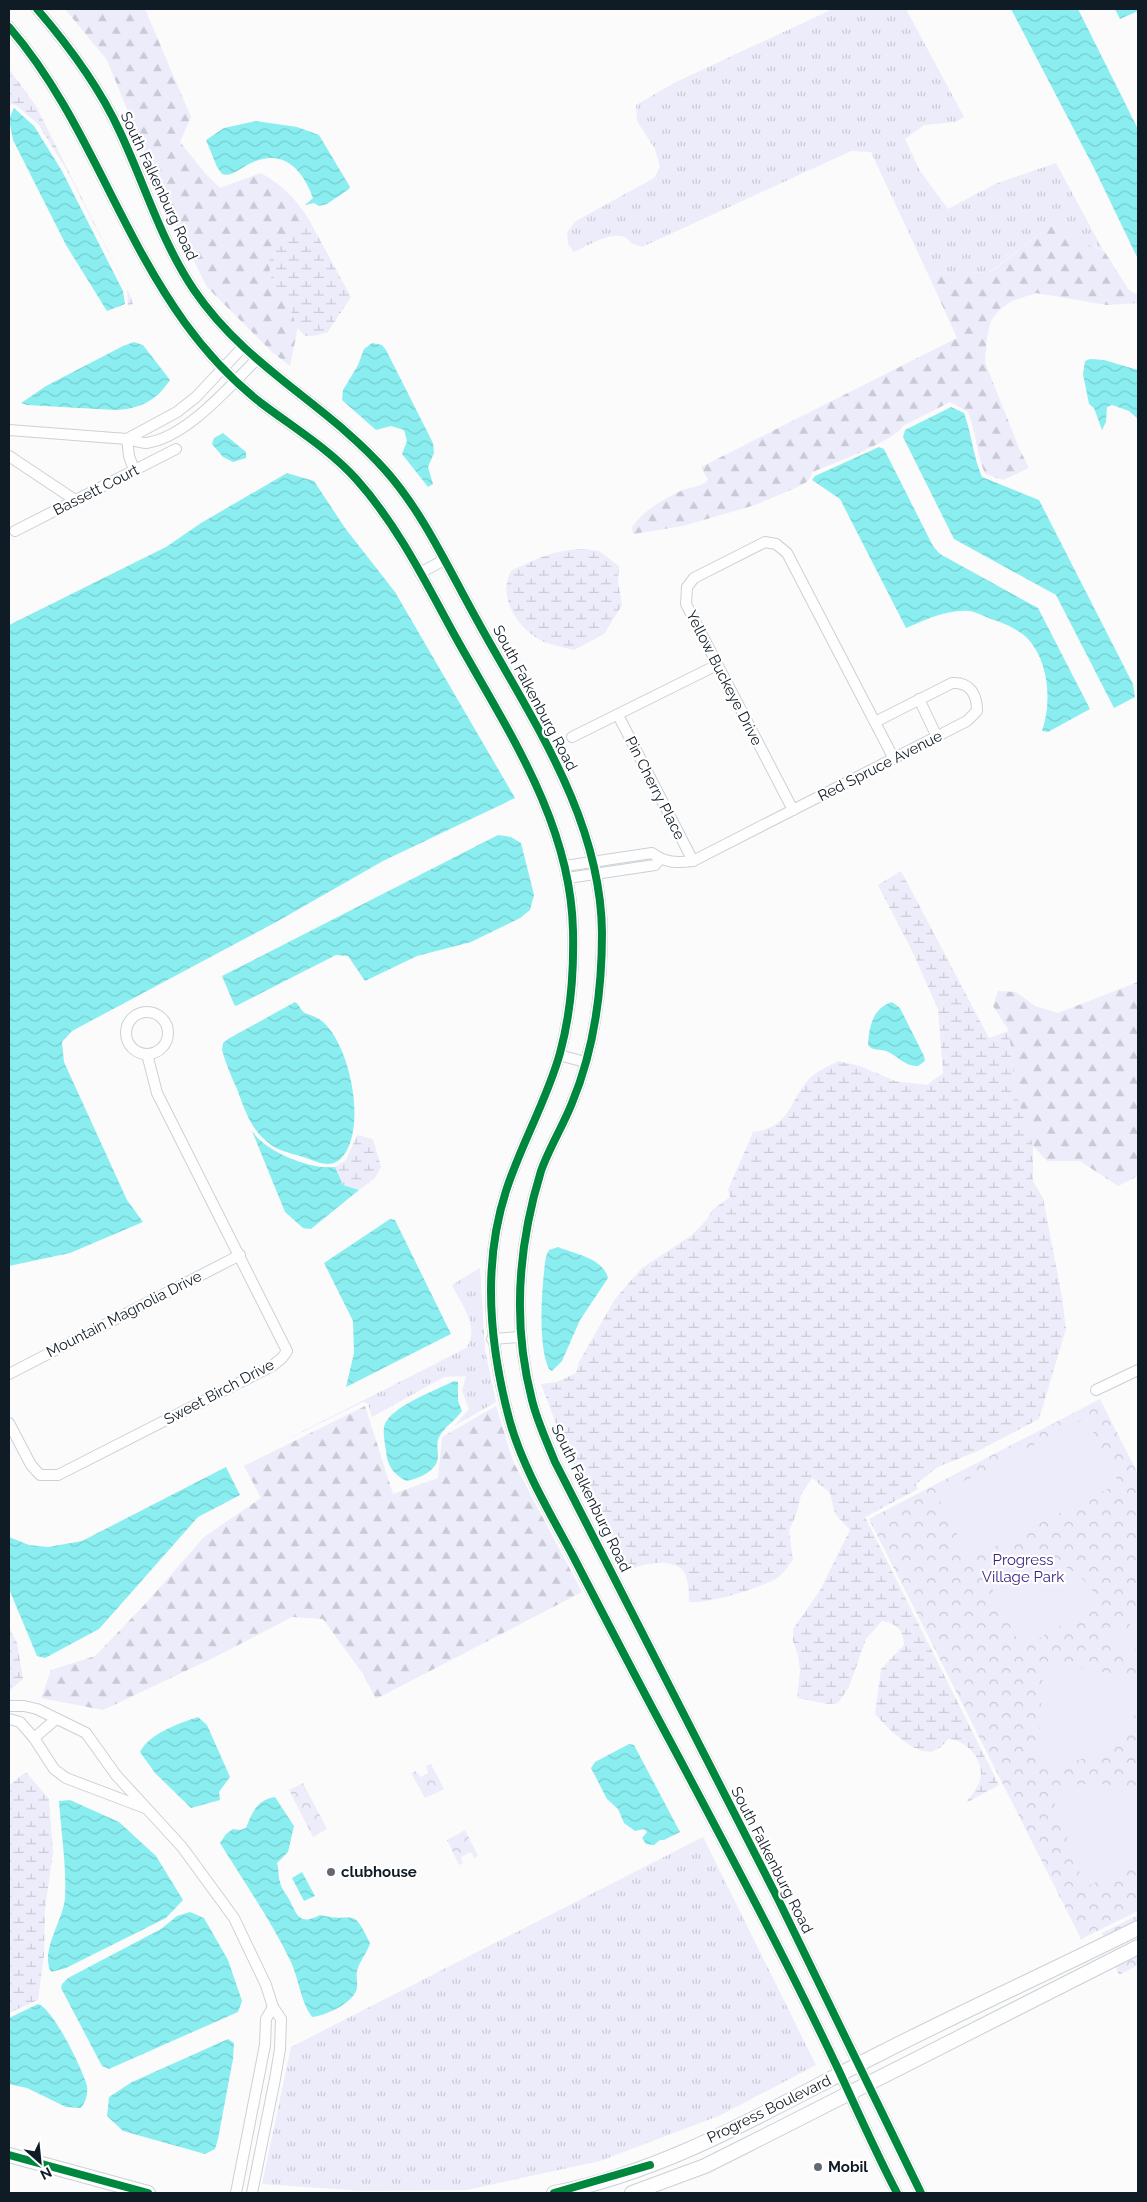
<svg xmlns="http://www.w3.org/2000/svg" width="1147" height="2202" viewBox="0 0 1147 2202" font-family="Raleway,sans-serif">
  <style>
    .grass { fill: url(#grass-tufts) }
    .forest { fill: url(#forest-firs) }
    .wetland { fill: url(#wetland-marsh) }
    .park { fill: url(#park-crowns) }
    .garden { fill: #edecfa }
    .water { fill: url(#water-waves) }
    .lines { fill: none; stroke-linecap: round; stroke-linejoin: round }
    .minor-casing { stroke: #cbd1d6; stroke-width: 12 }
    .major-casing { stroke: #cbd1d6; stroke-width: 16 }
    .minor { stroke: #fefefe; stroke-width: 10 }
    .major { stroke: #fefefe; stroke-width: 14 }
    .cycleway-casing { stroke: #fff; stroke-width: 11 }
    .cycleway { stroke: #00873e; stroke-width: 8 }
    .poi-dot { fill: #626970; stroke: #fff; stroke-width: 2 }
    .labels { text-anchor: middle; stroke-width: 4.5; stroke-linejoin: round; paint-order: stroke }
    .street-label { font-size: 15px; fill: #0f1b25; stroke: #fff }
    .park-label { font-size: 15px; fill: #3c2484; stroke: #fff }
    .poi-label { font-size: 15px; font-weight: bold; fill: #0f1b25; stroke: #fff; text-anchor: start }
  </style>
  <defs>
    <pattern id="grass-tufts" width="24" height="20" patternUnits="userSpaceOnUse" patternTransform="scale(1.25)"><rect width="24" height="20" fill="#edecfa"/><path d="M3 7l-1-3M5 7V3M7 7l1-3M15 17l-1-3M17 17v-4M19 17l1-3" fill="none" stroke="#cacad6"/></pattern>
    <pattern id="forest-firs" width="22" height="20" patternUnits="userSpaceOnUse" patternTransform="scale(1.25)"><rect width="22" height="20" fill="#edecfa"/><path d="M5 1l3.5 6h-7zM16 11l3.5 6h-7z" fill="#cacad6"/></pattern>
    <pattern id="wetland-marsh" width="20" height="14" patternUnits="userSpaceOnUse" patternTransform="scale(1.25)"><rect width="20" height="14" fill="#edecfa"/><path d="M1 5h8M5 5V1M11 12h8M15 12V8" fill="none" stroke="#cacad6"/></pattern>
    <pattern id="park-crowns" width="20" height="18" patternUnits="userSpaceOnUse" patternTransform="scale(1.25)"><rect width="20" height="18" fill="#edecfa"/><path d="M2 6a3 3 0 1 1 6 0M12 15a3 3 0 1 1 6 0" fill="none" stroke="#cacad6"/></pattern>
    <pattern id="water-waves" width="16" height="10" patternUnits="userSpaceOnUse" patternTransform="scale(1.25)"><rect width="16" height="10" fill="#8aeef1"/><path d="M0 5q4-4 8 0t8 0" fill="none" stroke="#76ccce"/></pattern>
  </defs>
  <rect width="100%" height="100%" fill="#fbfbfb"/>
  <g class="grass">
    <path d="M833,9H906L964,117L956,122L924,125L905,139L920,171L948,209L995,184L1056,163L1103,250L1079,241L1057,220L990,272L928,274L871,152L851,151L642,247L631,243C621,225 589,245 574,252L568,244L567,232L576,221L654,178L660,167L655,149L637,121L636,105L676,82Z"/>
    <path d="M480,1268L485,1350L496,1402L454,1426L469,1409L462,1391L466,1376L444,1377L372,1417L368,1404L363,1402L264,1451L466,1348C481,1328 461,1304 452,1285Z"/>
    <polygon points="703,1837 816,2065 721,2115 600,2161 467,2190 363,2191 262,2184 291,2047"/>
  </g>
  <g class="forest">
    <path d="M65,9H145L191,117L180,142L205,173L220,188L261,173C282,185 295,198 308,218L296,232L271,251L270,275L288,304L298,327L290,366L272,352L207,287L167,207L107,60Z"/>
    <path d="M1057,220L1079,241L1104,251L1129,290L1138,295V303L1107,305L1036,293L1012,301L999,310L991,321L987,338L985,362L1019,448L1029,468L1003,480L985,474C977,454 976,433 968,412L950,402L903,426C894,441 832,464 813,472L808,481L800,486L755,505L683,526L633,534L632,527C644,510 665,498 683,490C691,487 702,487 708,480L701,467L957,338L928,274L991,272Z"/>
    <polygon points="1138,982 1138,1176 1118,1186 1080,1161 1047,1161 1033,1146 1026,1129 1015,1091 1009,1031 993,1006 998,991 1016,992 1035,1006 1058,1013"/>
    <polygon points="365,1406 393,1494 438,1478 442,1437 496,1406 513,1461 582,1592 376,1699 363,1674 323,1619 292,1617 213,1658 103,1710 41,1698 51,1670 95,1656 148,1601 204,1537 261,1498 244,1466"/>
  </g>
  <g class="wetland">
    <polygon points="9,69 36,106 130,295 133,304 128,306 127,289 66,169 38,124 16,105 11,104 9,109"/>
    <path d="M308,218L351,297L327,333C321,334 308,338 304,335C295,328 293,314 288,304C283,294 273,285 270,274C269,267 270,258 270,251L296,232Z"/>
    <path d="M584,549L599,551L619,566L618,581L622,605L604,634L574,650C563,647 550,645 540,640C517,627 497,596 511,571C536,559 556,549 584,549Z"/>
    <path d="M901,871L989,1038L1009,1031L1015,1091L1033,1146V1181L1043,1198L1062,1297L1066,1329L1039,1419L978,1451L938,1467L916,1484L918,1489L865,1517L999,1785L966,1803C970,1797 976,1790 979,1783C987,1763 968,1740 948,1739C944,1744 940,1749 933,1751C914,1756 887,1727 875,1714L881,1669L904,1645C904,1630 896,1623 882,1621L866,1639L849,1687L838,1703L828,1704L797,1698L800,1670L798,1655L793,1641V1629L819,1592L850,1530L835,1514L830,1493L812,1478L801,1495L797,1512L789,1531L793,1560C788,1566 783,1574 777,1578C760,1588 709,1604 689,1602C689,1592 689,1574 680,1568C668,1559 641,1563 630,1571L569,1458L541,1384L557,1382L576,1373L579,1362L615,1299L642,1268L692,1235L708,1218L712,1210L730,1197L728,1190L753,1132C790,1127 788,1104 808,1080C815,1072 829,1066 838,1061L860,1066L895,1081L927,1085L943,1073L938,1009L913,953L878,885Z"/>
    <polygon points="357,1135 373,1139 381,1167 375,1178 359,1190 343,1185 335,1167 346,1160"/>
    <polygon points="9,1627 17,1643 23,1679 9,1691"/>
    <polygon points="26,1772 49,1799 53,1853 45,1909 44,1955 38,2000 9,2013 9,1785"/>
  </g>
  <g class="park">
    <polygon points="1100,1399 1138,1474 1138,1911 1081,1939 869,1519"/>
    <polygon points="431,1764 444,1789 425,1798 411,1773 415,1771 421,1777 428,1773 426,1766"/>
    <polygon points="303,1783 327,1829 313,1837 289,1790"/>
    <polygon points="465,1830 478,1856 474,1858 471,1852 461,1857 463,1863 459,1865 447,1840"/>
    <polygon points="1138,1915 1138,1922 1104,1939 1102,1933"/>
    <polygon points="1138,1953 1138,1965 1119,1975 1115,1964"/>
  </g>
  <g class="garden">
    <polygon points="1086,1418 1119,1483 970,1559 937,1495"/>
    <path d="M1022,1556C1055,1558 1085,1571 1099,1602L1028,1645L1019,1643L982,1568L1001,1560Z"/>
    <polygon points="1138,1613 1138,1641 1127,1619"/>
    <polygon points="1122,1621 1136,1649 1123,1656 1109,1628"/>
    <path d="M1050,1663L1138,1678C1138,1686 1140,1697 1138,1705C1130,1745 1075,1770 1038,1763L1043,1669Z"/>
    <polygon points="1095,1783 1113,1786 1138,1797 1138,1863 1090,1885 1083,1882 1051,1793 1072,1785"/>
  </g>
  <g class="water">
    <polygon points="1011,9 1078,9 1138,129 1138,259 1094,168"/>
    <polygon points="1115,9 1138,9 1138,11 1120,19"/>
    <polygon points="14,108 34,126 62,171 123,291 125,304 107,311 66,245 13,140 9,119"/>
    <path d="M256,121L297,127L319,135L350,187L349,189L327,204L319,206L314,203L305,205L313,198C301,166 281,147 247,165C239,169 232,177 222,174L217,167L206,140L224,128Z"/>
    <path d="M134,342L143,345L170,380C156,401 140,409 115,410L27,405L21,403L46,386L123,346Z"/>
    <polygon points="372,343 382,345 386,350 433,443 434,453 428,467 433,484 428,487 402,454 407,441 404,430 391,426 376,430 342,400 343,390 358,365 364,349"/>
    <polygon points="1090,359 1104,360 1138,370 1138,419 1129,411 1112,405 1107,407 1106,422 1102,430 1094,408 1089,404 1083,374 1085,361"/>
    <path d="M951,407L964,413C972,435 973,456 982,477L1039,500L1133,684L1135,697L1114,708L1056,595L954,539L903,437L905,430Z"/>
    <polygon points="223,433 246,452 246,458 233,462 223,457 212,444 214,438"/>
    <path d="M879,447L884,449L933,546L940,554L1038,608L1090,709L1048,732L1042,731C1052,702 1049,662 1028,639C1020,630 1002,622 991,619C984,616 976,612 969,611C948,609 925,620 906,628L840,499L812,480L815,476Z"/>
    <polygon points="287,473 314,481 345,528 395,592 515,798 383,861 278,921 72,1031 62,1042 64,1062 127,1200 143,1222 70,1253 9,1266 9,625 166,547 201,523"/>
    <polygon points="498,835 511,837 521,843 534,895 530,910 520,918 471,942 417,956 365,981 348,956 336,955 238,1005 235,1006 233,1002 222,976"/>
    <path d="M295,1002C300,1005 300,1010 305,1013C310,1015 317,1017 322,1021C350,1044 367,1127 343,1156C334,1168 321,1164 309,1159C298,1155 286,1153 276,1148C252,1134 246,1113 237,1089C231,1076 226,1064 222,1050L223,1043L228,1039Z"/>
    <path d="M892,1002L900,1008L924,1056L925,1061L918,1066C905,1067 897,1055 886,1051C879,1049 873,1051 868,1045C869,1026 873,1008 892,1002Z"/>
    <path d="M252,1131C266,1152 311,1170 335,1167L343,1185L359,1190L311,1229L303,1228L285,1212Z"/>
    <polygon points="390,1219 395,1220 451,1334 346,1387 354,1353 353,1321 324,1263"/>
    <path d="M558,1247C575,1254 603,1258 608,1278L580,1320L562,1361L552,1371L549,1369C537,1345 542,1283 546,1256L549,1250Z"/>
    <path d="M454,1381L458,1382V1401L462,1411C455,1421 445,1426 439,1437C436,1444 438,1450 438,1456C438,1471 418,1479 406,1481C393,1474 387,1465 386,1451C385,1444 383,1434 384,1427C388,1407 437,1390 454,1381Z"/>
    <polygon points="226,1467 240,1495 198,1517 99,1629 45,1658 37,1656 9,1589 9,1537 29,1545 48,1547 82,1541"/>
    <path d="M198,1717L207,1725L230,1777L219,1792L220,1800L191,1808L155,1773L140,1752C149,1734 179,1723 198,1717Z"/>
    <polygon points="629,1744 634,1745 680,1832 664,1840 660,1840 654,1845 646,1844 642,1838 647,1832 644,1829 635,1831 624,1823 618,1809 607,1799 591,1768 595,1762"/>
    <path d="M275,1797L294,1826L288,1852L277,1863C279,1870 278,1875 280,1882C281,1888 286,1894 289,1899C297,1915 299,1926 320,1915C356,1924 351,1904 370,1943C367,1953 360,1961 358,1968C355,1975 358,1981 357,1988C354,2003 325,2016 312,2017C300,2001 299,1978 290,1960C270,1919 244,1882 220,1843L226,1834L233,1829L240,1830L246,1828C252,1812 257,1800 275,1797Z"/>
    <path d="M70,1800L119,1822L156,1856L183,1900L166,1918L66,1968L51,1972C40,1950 63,1921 65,1898C67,1871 61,1830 59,1801Z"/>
    <polygon points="302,1872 315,1896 304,1901 292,1878"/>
    <polygon points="190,1912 204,1918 228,1960 242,2001 238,2012 109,2069 102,2066 61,1988 62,1984 68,1978 161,1929 177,1916"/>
    <path d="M38,2004C53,2008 83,2070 87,2086C88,2094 86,2102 81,2108L66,2107L27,2088L9,2084V2018Z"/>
    <polygon points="228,2039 234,2043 233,2059 218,2139 215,2149 205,2154 123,2131 107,2116 109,2097 132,2082"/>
  </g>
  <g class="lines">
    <defs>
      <g id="minor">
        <path d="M37,9C68,45 100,88 120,132C145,185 161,241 194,290C247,368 326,403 386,471C424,514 449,570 477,620C530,717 601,817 602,933C602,990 594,1050 572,1103C563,1126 549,1148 541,1171C518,1246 512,1323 532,1400C537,1421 547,1442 555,1462L778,1899L921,2193"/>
        <path d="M9,27C85,115 117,229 185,323C206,352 233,381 261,403C294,428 329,449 357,480C398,526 426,583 455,636C506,728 571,822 573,931C574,972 571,1013 560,1053C547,1100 521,1144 506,1191C482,1265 490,1348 510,1422C523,1468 550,1513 573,1556C605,1618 637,1680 670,1741C728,1850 786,1959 839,2071C858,2112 876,2153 897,2193"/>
        <path d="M9,430L127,439C133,440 140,443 146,443C186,438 229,387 256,360"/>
        <polyline points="127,439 177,412 196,397 242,348"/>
        <polyline points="127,439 129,456 134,470"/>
        <polyline points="9,456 75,500"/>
        <polyline points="15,531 176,449"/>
        <polyline points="420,573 444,560"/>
        <polyline points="919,699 937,737"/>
        <polyline points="618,715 693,861"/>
        <polyline points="572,737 717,665"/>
        <polyline points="793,810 686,604 687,587 694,578 765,542 776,544 787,553 894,759"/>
        <path d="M565,866L652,853C665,863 677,863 693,861L967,721L977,711C977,694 970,682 952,683L875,722"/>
        <polyline points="568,878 655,865 660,859"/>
        <circle cx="147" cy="1033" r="21"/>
        <polyline points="559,1055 585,1062"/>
        <polyline points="492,1339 520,1337"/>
        <polyline points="9,1374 240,1255"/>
        <polyline points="1096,1390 1138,1370"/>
        <polyline points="9,1423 31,1465 40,1475 58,1475 272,1366 282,1358 287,1351 157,1093 147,1054"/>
        <polyline points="9,1706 24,1706 37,1709 86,1733 116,1775 182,1847 234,1918 266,1985 273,2007 281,2019 280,2049 275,2079 252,2193"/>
        <polyline points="9,1719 20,1722 34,1738 54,1769 66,1778 145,1808"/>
        <polyline points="34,1738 55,1720"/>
        <polyline points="236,2193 265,2045 266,2019 273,2007"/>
      </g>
      <g id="major">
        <polyline points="9,2155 148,2193"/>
        <path d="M554,2193C669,2171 774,2107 877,2055C963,2011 1052,1971 1138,1928"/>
        <polyline points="632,2193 705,2166 745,2146 1138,1947"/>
      </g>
    </defs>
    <use href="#minor" class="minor-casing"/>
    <use href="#major" class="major-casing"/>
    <use href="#minor" class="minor"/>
    <use href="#major" class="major"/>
    <defs>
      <g id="cycleway">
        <path d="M37,9C68,45 100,88 120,132C145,185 161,241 194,290C247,368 326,403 386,471C424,514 449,570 477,620C530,717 601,817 602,933C602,990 594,1050 572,1103C563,1126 549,1148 541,1171C518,1246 512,1323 532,1400C537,1421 547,1442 555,1462L778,1899L921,2193"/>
        <path d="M9,27C85,115 117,229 185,323C206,352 233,381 261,403C294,428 329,449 357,480C398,526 426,583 455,636C506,728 571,822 573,931C574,972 571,1013 560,1053C547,1100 521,1144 506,1191C482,1265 490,1348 510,1422C523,1468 550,1513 573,1556C605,1618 637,1680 670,1741C728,1850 786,1959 839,2071C858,2112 876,2153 897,2193"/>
        <polyline points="9,2155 148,2193"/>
        <polyline points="554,2193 650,2165"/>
      </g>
    </defs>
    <use href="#cycleway" class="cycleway-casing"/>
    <use href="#cycleway" class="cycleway"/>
  </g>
  <g class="poi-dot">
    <circle cx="331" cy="1872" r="5"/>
    <circle cx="818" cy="2167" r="5"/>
  </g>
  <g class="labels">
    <g class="street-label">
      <text transform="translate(159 186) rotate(65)" y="5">South Falkenburg Road</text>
      <text transform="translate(96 490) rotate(-27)" y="5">Bassett Court</text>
      <text transform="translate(724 678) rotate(63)" y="5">Yellow Buckeye Drive</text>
      <text transform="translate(535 698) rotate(62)" y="5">South Falkenburg Road</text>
      <text transform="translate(880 766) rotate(-27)" y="5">Red Spruce Avenue</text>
      <text transform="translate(655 788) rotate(63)" y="5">Pin Cherry Place</text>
      <text transform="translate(124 1314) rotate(-27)" y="5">Mountain Magnolia Drive</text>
      <text transform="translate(219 1392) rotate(-28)" y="5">Sweet Birch Drive</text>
      <text transform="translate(591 1498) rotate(64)" y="5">South Falkenburg Road</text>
      <text transform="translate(772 1860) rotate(63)" y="5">South Falkenburg Road</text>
      <text transform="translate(769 2109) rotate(-26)" y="5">Progress Boulevard</text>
    </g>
    <g class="park-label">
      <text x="1023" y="1565">Progress<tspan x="1023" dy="17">Village Park</tspan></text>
    </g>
    <g class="poi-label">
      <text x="341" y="1877">clubhouse</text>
      <text x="828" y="2172">Mobil</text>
    </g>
  </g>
  <rect width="1147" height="2202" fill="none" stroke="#0f1b25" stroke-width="20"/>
  <g transform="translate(40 2162) rotate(153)" stroke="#ffffff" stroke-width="4" paint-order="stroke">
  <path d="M0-4L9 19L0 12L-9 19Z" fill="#0f1b25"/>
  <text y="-8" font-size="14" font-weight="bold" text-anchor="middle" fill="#0f1b25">N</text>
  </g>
</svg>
